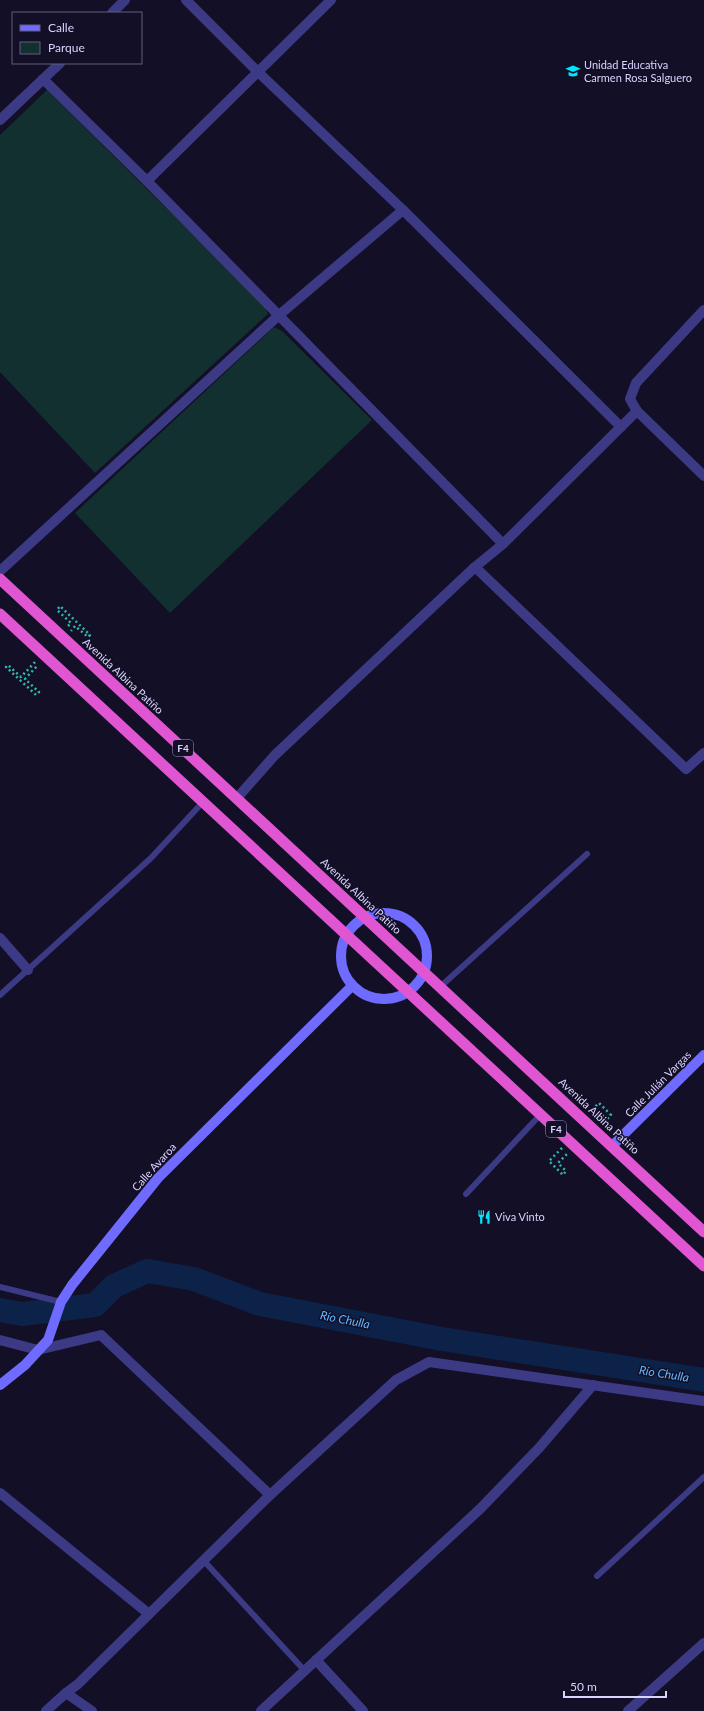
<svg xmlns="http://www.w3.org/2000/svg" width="704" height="1711" viewBox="0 0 704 1711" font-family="Lato,sans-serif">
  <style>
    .green { fill: #12302f }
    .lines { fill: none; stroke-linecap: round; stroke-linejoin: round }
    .river { stroke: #0c2248; stroke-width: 24 }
    .path { stroke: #2fb8b0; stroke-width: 2.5; stroke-dasharray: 2 3; stroke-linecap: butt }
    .service { stroke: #3d3a85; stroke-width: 6 }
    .minor { stroke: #3d3a85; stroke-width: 10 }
    .secondary { stroke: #6f6bff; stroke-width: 10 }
    .trunk { stroke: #e055d1; stroke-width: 11 }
    .labels { text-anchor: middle; stroke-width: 3; stroke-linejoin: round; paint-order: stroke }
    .shield { fill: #130f26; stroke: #9e99be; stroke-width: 1 }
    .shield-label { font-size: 10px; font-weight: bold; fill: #d9d4ff }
    .poi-label { font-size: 11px; fill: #d9d4ff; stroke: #130f26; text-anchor: start }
    .street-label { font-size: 11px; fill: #d9d4ff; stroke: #130f26 }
    .water-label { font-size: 12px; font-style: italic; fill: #62b6ff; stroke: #130f26 }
  </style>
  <rect width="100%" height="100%" fill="#130f26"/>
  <g class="green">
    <polygon points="47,90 263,304 268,314 95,473 0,372 0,135"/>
    <polygon points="274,327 282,331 372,420 170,613 75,513"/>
  </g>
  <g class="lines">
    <polyline class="river" points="0,1310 22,1314 95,1305 114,1286 147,1271 194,1279 260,1304 442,1339 704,1380"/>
    <g class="path">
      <polyline points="68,626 71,623 57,610 60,606 90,635 88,637 75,626 71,631"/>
      <polyline points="35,662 21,677 8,665 6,667 36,695 39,692 25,679 38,665"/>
      <polyline points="599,1120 603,1116 594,1108 599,1103 611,1115 603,1123"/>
      <polyline points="562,1148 549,1161 563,1175 566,1171 558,1163 567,1154"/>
    </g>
    <g class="service">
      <polyline points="440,987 587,854"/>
      <polyline points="0,995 151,858 203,802"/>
      <polyline points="466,1194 541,1114"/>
      <polyline points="0,1287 61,1302"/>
      <polyline points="204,1561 305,1671"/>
      <polyline points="597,1576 704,1477"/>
    </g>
    <g class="minor">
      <polyline points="186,0 258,72 403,210 621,427"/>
      <polyline points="112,13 125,0"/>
      <polyline points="43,79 147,181 503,544"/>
      <polyline points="0,120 60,63"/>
      <polyline points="147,181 331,0"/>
      <polyline points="637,411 704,476"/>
      <polyline points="475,567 686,769 704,753"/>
      <polyline points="0,571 278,316 403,210"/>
      <polyline points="237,798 275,755 475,567 503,544 637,411 630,399 636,383 704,310"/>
      <polyline points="0,938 28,970"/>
      <polyline points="0,1340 38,1350 101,1335 270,1495"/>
      <polyline points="0,1493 149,1614"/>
      <polyline points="316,1660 363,1711"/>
      <polyline points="66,1693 92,1711"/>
      <polyline points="46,1711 66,1693 78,1684 270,1495 396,1380 429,1362 704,1401"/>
      <polyline points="261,1711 480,1509 539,1448 593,1385"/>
      <polyline points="628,1711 704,1643"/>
    </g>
    <g class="secondary">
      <circle cx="384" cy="956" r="43"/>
      <polyline points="612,1146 704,1055"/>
      <polyline points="0,1385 25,1365 48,1340 61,1302 72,1285 158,1178 352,986"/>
    </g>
    <g class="trunk">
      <polyline points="0,579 704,1232"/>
      <polyline points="0,614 704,1266"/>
    </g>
  </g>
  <defs>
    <symbol id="school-bare" viewBox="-9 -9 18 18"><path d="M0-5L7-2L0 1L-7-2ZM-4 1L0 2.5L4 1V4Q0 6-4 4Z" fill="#00e5ff" stroke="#130f26" stroke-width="2.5" paint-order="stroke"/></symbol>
    <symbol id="restaurant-bare" viewBox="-9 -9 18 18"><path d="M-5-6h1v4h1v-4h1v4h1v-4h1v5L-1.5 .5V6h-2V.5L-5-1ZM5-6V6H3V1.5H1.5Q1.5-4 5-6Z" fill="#00e5ff" stroke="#130f26" stroke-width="2.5" paint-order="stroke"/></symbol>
  </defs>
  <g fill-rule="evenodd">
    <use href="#school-bare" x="563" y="61" width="20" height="20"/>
    <use href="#restaurant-bare" x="474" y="1207" width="20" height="20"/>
  </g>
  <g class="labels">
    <g class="shield">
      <rect x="173" y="740" width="20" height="16" rx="3"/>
      <rect x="546" y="1121" width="20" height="16" rx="3"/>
    </g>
    <g class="shield-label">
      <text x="183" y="752">F4</text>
      <text x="556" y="1133">F4</text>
    </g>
    <g class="poi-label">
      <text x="584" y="69">Unidad Educativa<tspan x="584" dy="13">Carmen Rosa Salguero</tspan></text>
      <text x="495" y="1221">Viva Vinto</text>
    </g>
    <g class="street-label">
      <text transform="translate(123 676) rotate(43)" y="4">Avenida Albina Patiño</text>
      <text transform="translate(361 896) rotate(43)" y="4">Avenida Albina Patiño</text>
      <text transform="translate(658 1084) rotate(-45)" y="4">Calle Julián Vargas</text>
      <text transform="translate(599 1116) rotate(43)" y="4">Avenida Albina Patiño</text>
      <text transform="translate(154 1167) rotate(-48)" y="4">Calle Avaroa</text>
    </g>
    <g class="water-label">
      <text transform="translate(345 1320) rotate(11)" y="4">Río Chulla</text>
      <text transform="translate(664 1374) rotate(9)" y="4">Río Chulla</text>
    </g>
  </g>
  <rect x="12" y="12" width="130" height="52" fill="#130f26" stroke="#625e7d"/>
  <rect x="20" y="25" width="20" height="6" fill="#6f6bff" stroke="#625e7d"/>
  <text x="48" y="32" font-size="12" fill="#d9d4ff">Calle</text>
  <rect x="20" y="42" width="20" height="12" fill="#12302f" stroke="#625e7d"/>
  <text x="48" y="52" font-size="12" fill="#d9d4ff">Parque</text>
  <path d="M564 1691v6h102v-6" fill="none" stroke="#d9d4ff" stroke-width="2"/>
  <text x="570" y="1691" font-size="12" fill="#d9d4ff" stroke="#130f26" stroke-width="3" paint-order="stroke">50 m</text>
</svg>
